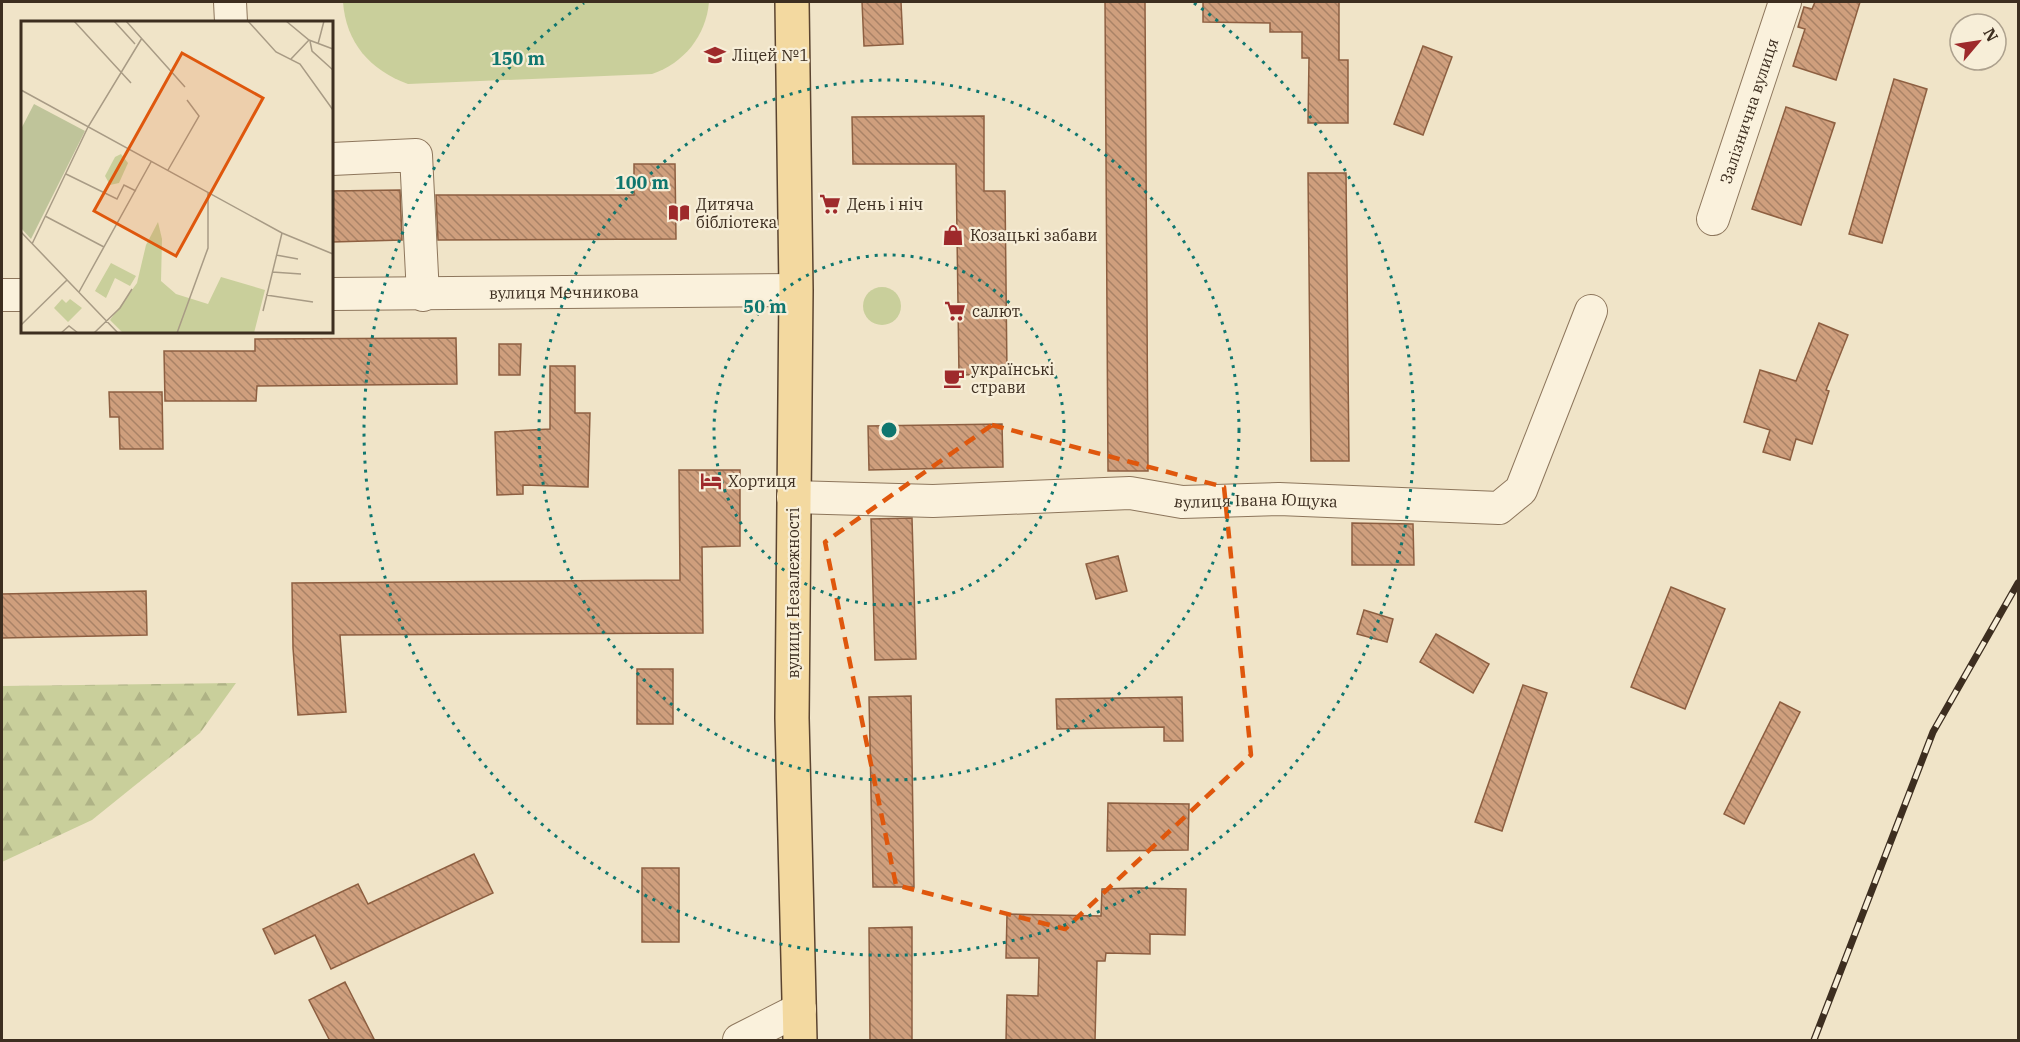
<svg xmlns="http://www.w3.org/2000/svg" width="2020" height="1042" viewBox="0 0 2020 1042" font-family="'IBM Plex Serif',serif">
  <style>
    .grass { fill: #c9cf9b }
    .forest { fill: url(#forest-firs) }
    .building { fill: url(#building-back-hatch); stroke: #8d5f41; stroke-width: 1.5 }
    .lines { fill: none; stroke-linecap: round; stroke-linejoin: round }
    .minor-casing { stroke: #8d765c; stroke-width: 34 }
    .major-casing { stroke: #5b4430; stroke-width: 36 }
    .minor { stroke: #faf1dc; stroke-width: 32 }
    .major { stroke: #f3d9a0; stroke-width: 33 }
    .rail-casing { stroke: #3d2e20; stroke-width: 7 }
    .rail { stroke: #f7eed8; stroke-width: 4.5; stroke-dasharray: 14; stroke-linecap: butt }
    .marked { fill: none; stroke: #df570d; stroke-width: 4.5; stroke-dasharray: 12 8; stroke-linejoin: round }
    .ring { fill: none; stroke: #0f766e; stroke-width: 3; stroke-dasharray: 3 6 }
    .labels { text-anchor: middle; stroke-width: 4.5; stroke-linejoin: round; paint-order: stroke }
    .poi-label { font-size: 16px; fill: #3d2e20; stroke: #f7eed8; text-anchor: start }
    .street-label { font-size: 16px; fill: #3d2e20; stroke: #f7eed8 }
    .inset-road { fill: none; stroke: #a89b85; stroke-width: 1.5 }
    .view { fill: #df570d; fill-opacity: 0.15; stroke: #df570d; stroke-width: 3 }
    .inset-edge { fill: none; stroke: #3d2e20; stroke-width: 3 }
    .centre { fill: #0f766e; stroke: #f7eed8; stroke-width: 3 }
    .ring-label { font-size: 18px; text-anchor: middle; font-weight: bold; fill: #0f766e; stroke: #f7eed8; stroke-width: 4.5; stroke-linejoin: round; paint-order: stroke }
  </style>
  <defs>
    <pattern id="forest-firs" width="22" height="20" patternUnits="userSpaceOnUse" patternTransform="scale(1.5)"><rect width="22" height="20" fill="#c9cf9b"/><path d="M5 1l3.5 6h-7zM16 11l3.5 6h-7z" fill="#aeb285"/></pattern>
    <pattern id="building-back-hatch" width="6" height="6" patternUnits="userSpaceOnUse" patternTransform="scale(1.5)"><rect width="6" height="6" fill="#cf9f7d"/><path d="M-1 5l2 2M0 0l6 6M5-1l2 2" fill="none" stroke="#a98266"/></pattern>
  </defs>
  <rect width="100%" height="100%" fill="#f0e4c8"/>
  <g class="grass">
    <path d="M343,2H709C706,36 684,63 652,74L408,84C370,70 346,43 343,2Z"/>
    <circle cx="882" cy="306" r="19"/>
  </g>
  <polygon class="forest" points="236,683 200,733 92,820 2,862 2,686"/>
  <g class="building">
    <polygon points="862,2 901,2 903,44 864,46"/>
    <polygon points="1105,2 1145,2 1148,471 1108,471"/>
    <polygon points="1203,2 1339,2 1339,60 1348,60 1348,123 1308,123 1309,58 1302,58 1302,32 1270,32 1270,23 1203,22"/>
    <polygon points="1815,2 1860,2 1836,80 1793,66 1805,29 1798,27 1804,7 1812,9"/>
    <polygon points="1423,46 1452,57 1423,135 1394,124"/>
    <polygon points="1894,79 1927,89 1882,243 1849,234"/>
    <polygon points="1786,107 1835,123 1801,225 1752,209"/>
    <polygon points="984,116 984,191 1005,191 1007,374 959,375 956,164 853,164 852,117"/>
    <polygon points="634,164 675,164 676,239 438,240 436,195 634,195"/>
    <polygon points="1308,173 1346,173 1349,461 1311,461"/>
    <polygon points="400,190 402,240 332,242 332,191"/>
    <polygon points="1819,323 1848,335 1826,390 1829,391 1812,444 1796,439 1790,460 1763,452 1770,430 1744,422 1760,370 1796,381"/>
    <polygon points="456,338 457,384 257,386 256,401 165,401 164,351 255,351 255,339"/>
    <polygon points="499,344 521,344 520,375 499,375"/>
    <polygon points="550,366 575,366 575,413 590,413 588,487 523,485 523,494 497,495 495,432 550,429"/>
    <polygon points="109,392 162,392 163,449 120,449 119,417 110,417"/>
    <polygon points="1002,424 1003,467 869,470 868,426"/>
    <polygon points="679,470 740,470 740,546 702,547 703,633 340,635 346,712 298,715 293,648 292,583 680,580"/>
    <polygon points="912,518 916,659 875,660 871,519"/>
    <polygon points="1352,523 1413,524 1414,565 1352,565"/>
    <polygon points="1118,556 1127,591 1096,599 1086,564"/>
    <polygon points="1671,587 1725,609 1685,709 1631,687"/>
    <polygon points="146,591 147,635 2,638 2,594"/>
    <polygon points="1364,610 1393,619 1387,642 1357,634"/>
    <polygon points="1436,634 1489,664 1473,693 1420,662"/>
    <rect x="637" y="669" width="36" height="55"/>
    <polygon points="1523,685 1547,693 1502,831 1475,822"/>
    <polygon points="911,696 914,887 873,887 869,697"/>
    <polygon points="1182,697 1183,741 1164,741 1164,727 1057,729 1056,699"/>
    <polygon points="1780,702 1800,712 1744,824 1724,814"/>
    <polygon points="1108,803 1189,804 1188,850 1107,851"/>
    <polygon points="474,854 493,893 331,969 315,935 275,954 263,929 358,884 368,904"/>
    <rect x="642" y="868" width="37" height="74"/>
    <polygon points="1136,888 1186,889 1185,935 1150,934 1150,954 1106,953 1105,961 1097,961 1095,1041 1006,1041 1007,995 1038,996 1039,958 1006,958 1007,914 1101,916 1102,889"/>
    <polygon points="912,927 912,1041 870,1041 869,928"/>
    <polygon points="345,982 375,1041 330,1041 309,1000"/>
  </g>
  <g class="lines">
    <defs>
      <g id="minor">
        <polyline points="230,2 231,22"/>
        <polyline points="332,159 416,155 423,295"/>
        <path id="s1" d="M1713,219L1785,2"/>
        <path id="s2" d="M332,294L796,290"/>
        <polyline points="2,295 22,295"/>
        <path id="s3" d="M793,497L933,501L1130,493L1182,502L1279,499L1499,508L1521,490L1591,311"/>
        <polyline points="739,1040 800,1009"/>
      </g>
      <polyline id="major" points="792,2 796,290 792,718 800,1040"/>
    </defs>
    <use href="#minor" class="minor-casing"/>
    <use href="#major" class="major-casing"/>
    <use href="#minor" class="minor"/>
    <use href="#major" class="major"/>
    <defs>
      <polyline id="rail" points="1814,1040 1933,732 2018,583"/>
    </defs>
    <use href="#rail" class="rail-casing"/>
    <use href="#rail" class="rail"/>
  </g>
  <path class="marked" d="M992,425L1224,487L1251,755L1065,929L896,885L825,542Z"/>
  <g class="ring">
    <circle cx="889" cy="430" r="175"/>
    <circle cx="889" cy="430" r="350"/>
    <path d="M1194 3A525 525 0 1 1 584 3"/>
  </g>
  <defs>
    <symbol id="school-bare" viewBox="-9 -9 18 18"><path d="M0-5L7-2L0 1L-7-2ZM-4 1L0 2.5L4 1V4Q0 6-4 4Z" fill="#9e2a2b" stroke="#f7eed8" stroke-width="2.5" paint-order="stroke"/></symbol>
    <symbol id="supermarket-bare" viewBox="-9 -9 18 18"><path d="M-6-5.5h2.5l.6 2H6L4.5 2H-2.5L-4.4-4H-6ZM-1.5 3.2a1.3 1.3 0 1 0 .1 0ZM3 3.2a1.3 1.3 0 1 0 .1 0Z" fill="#9e2a2b" stroke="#f7eed8" stroke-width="2.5" paint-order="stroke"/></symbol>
    <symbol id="library-bare" viewBox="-9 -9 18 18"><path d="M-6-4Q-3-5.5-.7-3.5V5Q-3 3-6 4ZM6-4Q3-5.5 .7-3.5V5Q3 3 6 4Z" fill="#9e2a2b" stroke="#f7eed8" stroke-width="2.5" paint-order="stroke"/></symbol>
    <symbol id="shop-bare" viewBox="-9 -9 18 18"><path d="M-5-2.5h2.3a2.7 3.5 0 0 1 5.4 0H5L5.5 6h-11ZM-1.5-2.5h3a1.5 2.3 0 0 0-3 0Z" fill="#9e2a2b" stroke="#f7eed8" stroke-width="2.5" paint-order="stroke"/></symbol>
    <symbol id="cafe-bare" viewBox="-9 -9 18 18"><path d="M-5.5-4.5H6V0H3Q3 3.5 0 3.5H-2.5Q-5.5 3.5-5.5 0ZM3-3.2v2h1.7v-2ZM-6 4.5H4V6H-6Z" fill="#9e2a2b" stroke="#f7eed8" stroke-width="2.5" paint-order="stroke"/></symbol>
    <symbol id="hotel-bare" viewBox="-9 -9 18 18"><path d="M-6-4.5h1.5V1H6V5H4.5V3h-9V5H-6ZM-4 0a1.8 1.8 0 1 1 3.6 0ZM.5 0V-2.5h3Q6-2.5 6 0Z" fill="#9e2a2b" stroke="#f7eed8" stroke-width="2.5" paint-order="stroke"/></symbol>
  </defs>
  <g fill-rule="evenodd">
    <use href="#school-bare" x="700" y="40" width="30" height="30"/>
    <use href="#supermarket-bare" x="815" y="189" width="30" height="30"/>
    <use href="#library-bare" x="664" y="198" width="30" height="30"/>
    <use href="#shop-bare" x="938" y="220" width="30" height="30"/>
    <use href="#supermarket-bare" x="940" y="296" width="30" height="30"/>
    <use href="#cafe-bare" x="939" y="363" width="30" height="30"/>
    <use href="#hotel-bare" x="696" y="466" width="30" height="30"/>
  </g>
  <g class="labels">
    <g class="poi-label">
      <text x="732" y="61">Ліцей №1</text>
      <text x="696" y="210">Дитяча<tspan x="696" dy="18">бібліотека</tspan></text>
      <text x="847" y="210">День і ніч</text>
      <text x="970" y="241">Козацькі забави</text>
      <text x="972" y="317">салют</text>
      <text x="971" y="375">українські<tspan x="971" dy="18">страви</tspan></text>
      <text x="728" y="487">Хортиця</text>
    </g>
    <g class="street-label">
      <text dy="6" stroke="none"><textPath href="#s1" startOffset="114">Залізнична вулиця</textPath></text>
      <text dy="6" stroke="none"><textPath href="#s2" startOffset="232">вулиця Мечникова</textPath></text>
      <text dy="6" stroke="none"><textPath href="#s3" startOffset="464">вулиця Івана Ющука</textPath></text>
      <text transform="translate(793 593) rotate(-90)" y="6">вулиця Незалежності</text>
    </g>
  </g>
  <g transform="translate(21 21)">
    <rect width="312" height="312" fill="#f0e4c8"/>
    <path d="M100,133L107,142L98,162L89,164L84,155L94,136Z" fill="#c9cf9b"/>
    <path d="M137,201L141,218L140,260L155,273L187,283L200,256L244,269L233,312H102L89,299L116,262L125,224Z" fill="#c9cf9b"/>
    <path d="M13,83L64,110L10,218L0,207V108Z" fill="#bfc49a"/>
    <path d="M90,242L115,255L109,265L94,257L85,277L74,270ZM41,278L45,282L49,278L61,287L47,301L33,287Z" fill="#c9cf9b"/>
    <path class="inset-road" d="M53,0L110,62M93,0L114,23M105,0L164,66M227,0L255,31L279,43L312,89M265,0L288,19L312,28M289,20L291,30L312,49M297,23L303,0M270,38L288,19M0,69L261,212L312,233M147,149L178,95L166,79M45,153L96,178L103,164L115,170M24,195L83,226M0,211L97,312M11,223L67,106L121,17M255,234L277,238M251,251L280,253M58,271L130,141M245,274L292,281M242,290L261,212M0,304L46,259M40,312L48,305L57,312M73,312L99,287L111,268M156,312L187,227V172"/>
    <path class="view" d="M161,32L242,77L155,235L73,190Z"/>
    <rect width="312" height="312" class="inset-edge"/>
  </g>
  <circle cx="889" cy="430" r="9" class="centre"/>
  <g class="ring-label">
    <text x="518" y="65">150 m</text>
    <text x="642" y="189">100 m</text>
    <text x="765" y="313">50 m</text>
  </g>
  <rect width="2020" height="1042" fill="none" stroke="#3d2e20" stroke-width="6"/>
  <g transform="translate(1978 42) rotate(61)"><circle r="28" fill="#f7eed8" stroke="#ada18e" stroke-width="1.5"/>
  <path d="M0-4.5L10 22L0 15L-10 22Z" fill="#9e2a2b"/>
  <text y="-9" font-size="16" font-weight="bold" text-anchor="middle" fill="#3d2e20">N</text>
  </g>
</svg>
